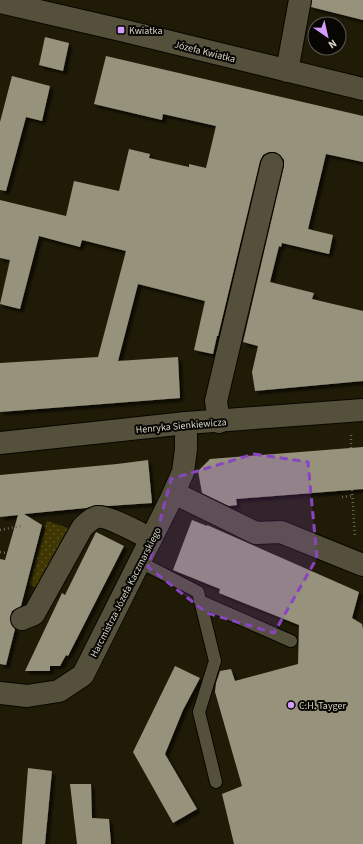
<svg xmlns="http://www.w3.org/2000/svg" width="363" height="844" viewBox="0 0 363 844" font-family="'Source Sans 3',sans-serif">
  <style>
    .park { fill: url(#park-dots) }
    .building { fill: #97927b; filter: url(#shadow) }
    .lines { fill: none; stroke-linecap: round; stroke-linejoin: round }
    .service-casing { stroke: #090600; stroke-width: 14 }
    .minor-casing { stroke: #090600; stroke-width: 24 }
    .tertiary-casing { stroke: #090600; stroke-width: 24 }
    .path { stroke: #696655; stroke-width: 2.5; stroke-dasharray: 1 3; stroke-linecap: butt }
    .service { stroke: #54503b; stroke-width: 12 }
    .minor { stroke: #54503b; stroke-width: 22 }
    .tertiary { stroke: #54503b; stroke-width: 22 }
    .marked { fill: #8845c0; fill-opacity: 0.2; stroke: #8845c0; stroke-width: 3; stroke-dasharray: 8 5; stroke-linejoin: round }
    .poi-dot { fill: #d29dfd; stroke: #070602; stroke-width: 1.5 }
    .labels { text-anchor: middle; stroke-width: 4; stroke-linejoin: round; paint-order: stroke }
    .poi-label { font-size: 10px; fill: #d5d3c7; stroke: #070602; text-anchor: start }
    .street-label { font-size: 10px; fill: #d5d3c7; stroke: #070602 }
  </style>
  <defs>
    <pattern id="park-dots" width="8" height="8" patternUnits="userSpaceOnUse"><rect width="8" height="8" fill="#3f3601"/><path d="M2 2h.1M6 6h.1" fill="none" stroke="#5a5225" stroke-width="1.8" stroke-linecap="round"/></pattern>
    <filter id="shadow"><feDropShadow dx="3.5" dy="3.5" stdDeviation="1" flood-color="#0009"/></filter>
  </defs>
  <rect width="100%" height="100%" fill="#1f1b07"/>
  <polygon class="park" points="47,521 68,528 38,588 29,584"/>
  <g class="building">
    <polygon points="312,0 363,0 363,20 311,7"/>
    <polygon points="45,37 69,43 63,71 39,65"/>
    <polygon points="106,56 363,116 363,162 326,154 308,229 333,235 329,254 282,243 281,247 279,246 270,282 314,293 312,299 363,311 363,381 255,391 252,372 258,346 243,342 284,166 284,160 280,155 275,152 269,152 263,155 260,161 218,336 217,336 213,354 194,350 205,301 138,284 118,361 178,357 180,398 0,412 0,363 98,357 126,251 82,240 80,247 39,236 20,309 0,304 10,260 0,258 0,200 66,216 74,181 119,191 129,149 150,154 149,158 189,167 189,164 206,168 216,126 163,114 162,120 94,104"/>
    <polygon points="12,76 50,86 42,121 26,117 6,191 0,190 0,122"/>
    <polygon points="363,447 363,489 236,499 237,505 229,506 202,493 198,471 210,459"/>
    <polygon points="148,460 152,503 108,506 97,505 86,508 24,514 42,525 21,606 12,611 10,617 11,624 15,629 6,665 0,664 0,559 5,560 18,515 0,517 0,475 117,464"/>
    <polygon points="192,520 207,526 207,525 359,592 352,618 362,624 363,630 363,844 234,844 222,794 242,786 215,692 216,683 220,671 231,669 235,681 298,664 299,625 219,593 220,589 173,570"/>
    <polygon points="96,532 124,546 68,656 66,655 60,666 50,666 50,671 25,671 62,593 65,595"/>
    <polygon points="175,666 200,678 183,710 165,754 197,809 173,823 133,752"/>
    <polygon points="28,768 52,771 45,844 22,844"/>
    <polygon points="70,784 91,784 92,818 109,819 111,844 77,844"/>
  </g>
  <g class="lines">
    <defs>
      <g id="service">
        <polyline points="140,562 198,592 215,661 199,712 216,782"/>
        <polyline points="200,601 291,641"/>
      </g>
      <g id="minor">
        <polyline points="287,71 300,0"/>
        <polyline points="219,422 216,401 272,164"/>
        <polyline points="174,493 256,533 281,532 363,565"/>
        <path d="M22,619L34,614L82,528C86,524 90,519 97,517C107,515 141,534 151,539"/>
        <polyline points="0,693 27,696 59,691 83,675 171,499 183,472 186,449 186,423"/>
      </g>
      <g id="tertiary">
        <polyline points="0,2 121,30 363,89"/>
        <polyline points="0,443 186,423 363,410"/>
      </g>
    </defs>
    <use href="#service" class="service-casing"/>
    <use href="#minor" class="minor-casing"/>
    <use href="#tertiary" class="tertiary-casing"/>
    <g class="path">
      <polyline points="351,435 351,448"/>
      <polyline points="352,490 355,538"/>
      <polyline points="342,497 352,496"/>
      <polyline points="0,530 21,526"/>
      <polyline points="0,552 7,553"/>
    </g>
    <use href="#service" class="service"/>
    <use href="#minor" class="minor"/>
    <use href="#tertiary" class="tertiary"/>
  </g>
  <path class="marked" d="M254,454L308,462L317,558L274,633L207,613L148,567L171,479Z"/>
  <g class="poi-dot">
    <rect x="117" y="26" width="8" height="8" rx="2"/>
    <circle cx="291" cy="705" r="4"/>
  </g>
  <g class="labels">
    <g class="poi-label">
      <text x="129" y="34">Kwiatka</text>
      <text x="299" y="709">C.H. Tayger</text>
    </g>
    <g class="street-label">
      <text transform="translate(205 51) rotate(14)" y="4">Józefa Kwiatka</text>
      <text transform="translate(181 425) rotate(-5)" y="4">Henryka Sienkiewicza</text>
      <text transform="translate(125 592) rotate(-63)" y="4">Harcmistrza Józefa Kaczmarskiego</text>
    </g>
  </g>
  <g transform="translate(327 36) rotate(146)"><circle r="19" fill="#070602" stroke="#595851"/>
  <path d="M0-3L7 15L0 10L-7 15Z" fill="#d29dfd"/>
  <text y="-6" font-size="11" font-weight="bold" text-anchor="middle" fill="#d5d3c7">N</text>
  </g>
</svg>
